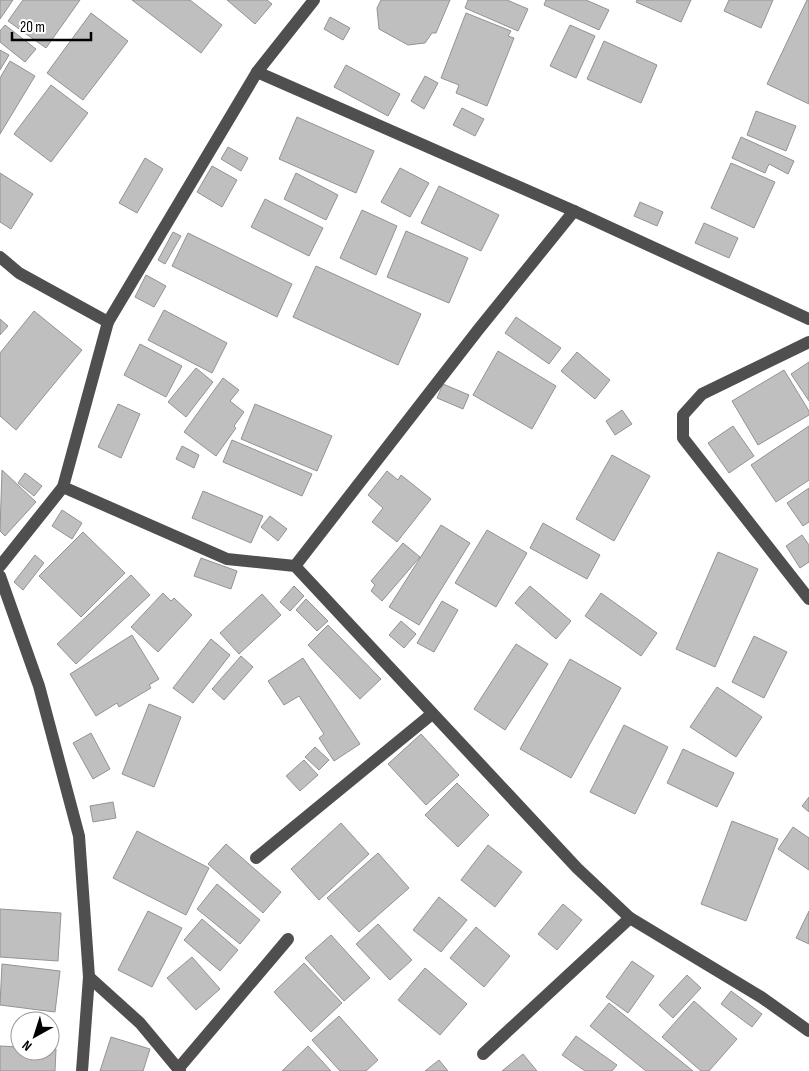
<svg xmlns="http://www.w3.org/2000/svg" width="809" height="1071" viewBox="0 0 809 1071" font-family="'Sofia Sans Condensed',sans-serif">
  <style>
    .building { fill: #bfbfbf; stroke: #939393 }
    .lines { fill: none; stroke-linecap: round; stroke-linejoin: round }
    .minor { stroke: #4f4f4f; stroke-width: 12 }
  </style>
  <rect width="100%" height="100%" fill="#fff"/>
  <g class="building">
    <polygon points="0,0 13,0 0,19"/>
    <polygon points="23,0 80,0 46,48 8,21"/>
    <polygon points="132,0 190,0 222,25 201,53"/>
    <polygon points="227,0 267,0 272,4 255,24"/>
    <polygon points="381,0 450,0 436,33 432,33 425,43 408,45 379,29 377,8"/>
    <polygon points="468,0 507,0 528,9 518,31 465,8"/>
    <polygon points="546,0 586,0 609,10 599,30 544,5"/>
    <polygon points="637,0 691,0 681,22 636,2"/>
    <polygon points="729,0 773,0 761,28 724,11"/>
    <polygon points="807,0 809,0 809,104 767,84"/>
    <polygon points="91,13 128,41 83,100 47,73"/>
    <polygon points="466,13 511,31 508,36 514,38 487,106 456,93 459,85 441,78"/>
    <polygon points="330,17 350,28 343,40 324,29"/>
    <polygon points="5,25 36,49 25,62 0,42 0,31"/>
    <polygon points="570,25 595,36 576,78 550,66"/>
    <polygon points="604,41 657,65 641,103 587,79"/>
    <polygon points="0,50 9,55 0,70"/>
    <polygon points="10,61 35,76 0,134 0,78"/>
    <polygon points="346,65 400,94 388,116 334,87"/>
    <polygon points="425,76 438,83 424,109 411,101"/>
    <polygon points="51,85 88,113 51,162 14,134"/>
    <polygon points="462,108 484,119 475,136 453,125"/>
    <polygon points="756,111 796,126 786,151 747,135"/>
    <polygon points="297,117 374,151 356,193 279,159"/>
    <polygon points="741,137 794,161 788,174 769,164 765,173 732,158"/>
    <polygon points="228,147 248,158 241,171 221,159"/>
    <polygon points="145,158 163,169 137,213 119,203"/>
    <polygon points="731,163 775,182 754,228 711,208"/>
    <polygon points="212,166 237,180 222,207 197,192"/>
    <polygon points="400,168 429,183 410,217 381,202"/>
    <polygon points="0,173 33,194 11,229 0,222"/>
    <polygon points="296,173 338,195 326,220 284,199"/>
    <polygon points="439,186 499,215 481,251 421,223"/>
    <polygon points="265,199 323,228 309,256 251,227"/>
    <polygon points="640,202 663,212 657,226 634,216"/>
    <polygon points="362,210 397,226 376,275 340,258"/>
    <polygon points="704,223 738,238 729,258 695,243"/>
    <polygon points="406,231 468,258 449,303 387,277"/>
    <polygon points="173,232 181,236 165,264 158,260"/>
    <polygon points="188,233 292,284 277,317 172,266"/>
    <polygon points="316,266 421,314 398,365 293,317"/>
    <polygon points="146,275 166,286 154,307 135,297"/>
    <polygon points="164,310 227,343 212,373 148,340"/>
    <polygon points="34,311 82,350 16,430 0,416 0,353"/>
    <polygon points="516,317 561,348 549,364 505,333"/>
    <polygon points="0,319 8,326 0,335"/>
    <polygon points="140,344 182,366 166,397 124,375"/>
    <polygon points="498,351 556,386 532,429 473,395"/>
    <polygon points="577,352 610,380 595,399 561,371"/>
    <polygon points="809,362 809,401 791,374"/>
    <polygon points="196,368 213,382 186,417 168,402"/>
    <polygon points="784,370 809,411 809,415 758,445 732,401"/>
    <polygon points="223,378 239,390 230,401 244,412 234,426 236,428 216,456 184,432"/>
    <polygon points="443,384 469,395 463,409 437,398"/>
    <polygon points="118,404 140,414 121,458 98,447"/>
    <polygon points="255,404 332,436 317,471 241,439"/>
    <polygon points="622,410 632,424 615,435 606,421"/>
    <polygon points="733,426 754,456 729,473 708,443"/>
    <polygon points="809,426 809,480 776,502 751,465"/>
    <polygon points="232,440 312,474 302,496 223,462"/>
    <polygon points="182,446 199,455 194,468 176,459"/>
    <polygon points="612,455 650,476 614,541 576,519"/>
    <polygon points="2,470 36,502 5,536 0,531"/>
    <polygon points="387,471 398,480 401,475 431,499 397,542 372,522 383,508 368,495"/>
    <polygon points="25,473 42,486 34,496 18,483"/>
    <polygon points="809,488 809,522 803,526 787,503"/>
    <polygon points="203,491 263,516 251,543 192,518"/>
    <polygon points="62,510 82,523 72,539 52,526"/>
    <polygon points="270,516 287,529 278,541 261,527"/>
    <polygon points="543,523 600,555 587,579 530,548"/>
    <polygon points="441,525 470,543 419,625 389,607"/>
    <polygon points="487,530 527,553 496,607 455,583"/>
    <polygon points="83,532 125,573 81,617 39,576"/>
    <polygon points="802,535 809,545 809,562 800,568 786,546"/>
    <polygon points="403,543 420,557 382,601 371,591 375,585 371,581"/>
    <polygon points="718,552 758,569 715,667 676,649"/>
    <polygon points="35,555 44,563 23,590 14,582"/>
    <polygon points="201,558 237,571 231,589 194,576"/>
    <polygon points="131,575 150,595 76,664 57,644"/>
    <polygon points="294,586 304,596 290,611 280,602"/>
    <polygon points="530,586 571,621 556,639 515,603"/>
    <polygon points="163,593 171,601 174,598 192,615 158,652 131,627"/>
    <polygon points="601,593 657,633 641,656 585,616"/>
    <polygon points="262,594 281,615 239,654 220,633"/>
    <polygon points="306,599 328,621 317,631 296,610"/>
    <polygon points="442,601 458,610 434,652 417,643"/>
    <polygon points="401,621 416,634 404,648 389,635"/>
    <polygon points="328,625 381,679 360,699 308,645"/>
    <polygon points="132,635 159,679 149,685 151,688 119,707 117,703 96,716 70,674"/>
    <polygon points="754,636 787,652 764,698 732,682"/>
    <polygon points="211,639 230,655 193,703 173,688"/>
    <polygon points="516,644 548,664 505,730 474,709"/>
    <polygon points="241,656 253,667 224,700 212,689"/>
    <polygon points="303,658 360,744 334,761 319,738 324,734 299,696 284,705 268,681"/>
    <polygon points="570,659 621,688 571,778 520,749"/>
    <polygon points="717,687 762,717 736,757 690,727"/>
    <polygon points="149,704 181,717 154,787 122,774"/>
    <polygon points="624,725 668,747 635,814 590,792"/>
    <polygon points="91,733 110,769 93,779 73,743"/>
    <polygon points="421,734 459,775 426,805 388,764"/>
    <polygon points="315,747 329,760 319,770 305,757"/>
    <polygon points="683,749 734,773 717,807 667,783"/>
    <polygon points="304,760 318,775 300,791 286,776"/>
    <polygon points="457,783 489,815 458,847 425,815"/>
    <polygon points="809,797 809,812 802,806"/>
    <polygon points="113,802 116,818 93,822 90,806"/>
    <polygon points="732,821 778,839 746,921 701,904"/>
    <polygon points="341,823 369,854 319,900 291,869"/>
    <polygon points="793,827 809,838 809,870 778,849"/>
    <polygon points="137,831 209,868 186,915 113,878"/>
    <polygon points="226,844 281,892 263,913 208,864"/>
    <polygon points="488,845 522,872 495,907 461,880"/>
    <polygon points="378,853 409,888 359,932 327,898"/>
    <polygon points="217,884 260,920 240,944 197,909"/>
    <polygon points="439,897 467,920 441,952 413,930"/>
    <polygon points="563,904 582,920 557,950 538,934"/>
    <polygon points="0,909 61,913 58,961 0,957"/>
    <polygon points="148,911 182,928 152,987 118,970"/>
    <polygon points="809,911 809,944 796,938"/>
    <polygon points="202,919 238,950 220,971 184,940"/>
    <polygon points="378,924 412,960 390,980 356,944"/>
    <polygon points="476,927 510,956 484,987 450,958"/>
    <polygon points="331,935 370,978 344,1001 305,958"/>
    <polygon points="192,957 220,989 196,1010 167,978"/>
    <polygon points="632,961 654,976 628,1013 606,997"/>
    <polygon points="304,963 342,1003 311,1032 274,992"/>
    <polygon points="2,964 60,971 55,1012 0,1005"/>
    <polygon points="425,968 467,1004 440,1035 398,1000"/>
    <polygon points="687,975 701,988 673,1018 659,1005"/>
    <polygon points="731,991 762,1014 752,1027 721,1004"/>
    <polygon points="694,1001 737,1039 709,1071 701,1071 662,1037"/>
    <polygon points="609,1003 693,1071 646,1071 590,1026"/>
    <polygon points="339,1016 378,1060 366,1071 340,1071 312,1040"/>
    <polygon points="576,1036 617,1065 612,1071 585,1071 562,1055"/>
    <polygon points="111,1037 150,1049 143,1071 100,1071"/>
    <polygon points="0,1046 20,1047 20,1051 50,1051 50,1048 56,1049 55,1071 0,1071"/>
    <polygon points="308,1046 331,1071 282,1071"/>
    <polygon points="523,1054 537,1071 502,1071"/>
    <polygon points="439,1060 448,1071 425,1071"/>
  </g>
  <g class="lines">
    <g class="minor">
      <polyline points="257,72 574,211 809,319"/>
      <polyline points="0,257 19,273 108,322"/>
      <polyline points="809,342 702,394 683,415 683,438 809,599"/>
      <polyline points="63,487 227,559 295,566 577,868 630,918 761,997 809,1031"/>
      <polyline points="0,566 63,487 108,322 257,72 314,0"/>
      <polyline points="295,566 478,330 574,211"/>
      <polyline points="0,576 39,686 79,836 89,977 82,1071"/>
      <polyline points="256,858 432,714"/>
      <polyline points="89,977 140,1023 180,1071"/>
      <polyline points="483,1054 630,918"/>
      <polyline points="178,1069 288,939"/>
    </g>
  </g>
  <g transform="translate(35 1036) rotate(219)"><circle r="24" fill="#ffffff" stroke="#999999"/>
  <path d="M0-4L9 19L0 12L-9 19Z" fill="#000000"/>
  <text y="-8" font-size="14" font-weight="bold" text-anchor="middle" fill="#000000">N</text>
  </g>
  <path d="M12 32v8h79v-8" fill="none" stroke="#000000" stroke-width="2.5"/>
  <text x="20" y="32" font-size="15" fill="#000000" stroke="#ffffff" stroke-width="4" paint-order="stroke">20 m</text>
</svg>
